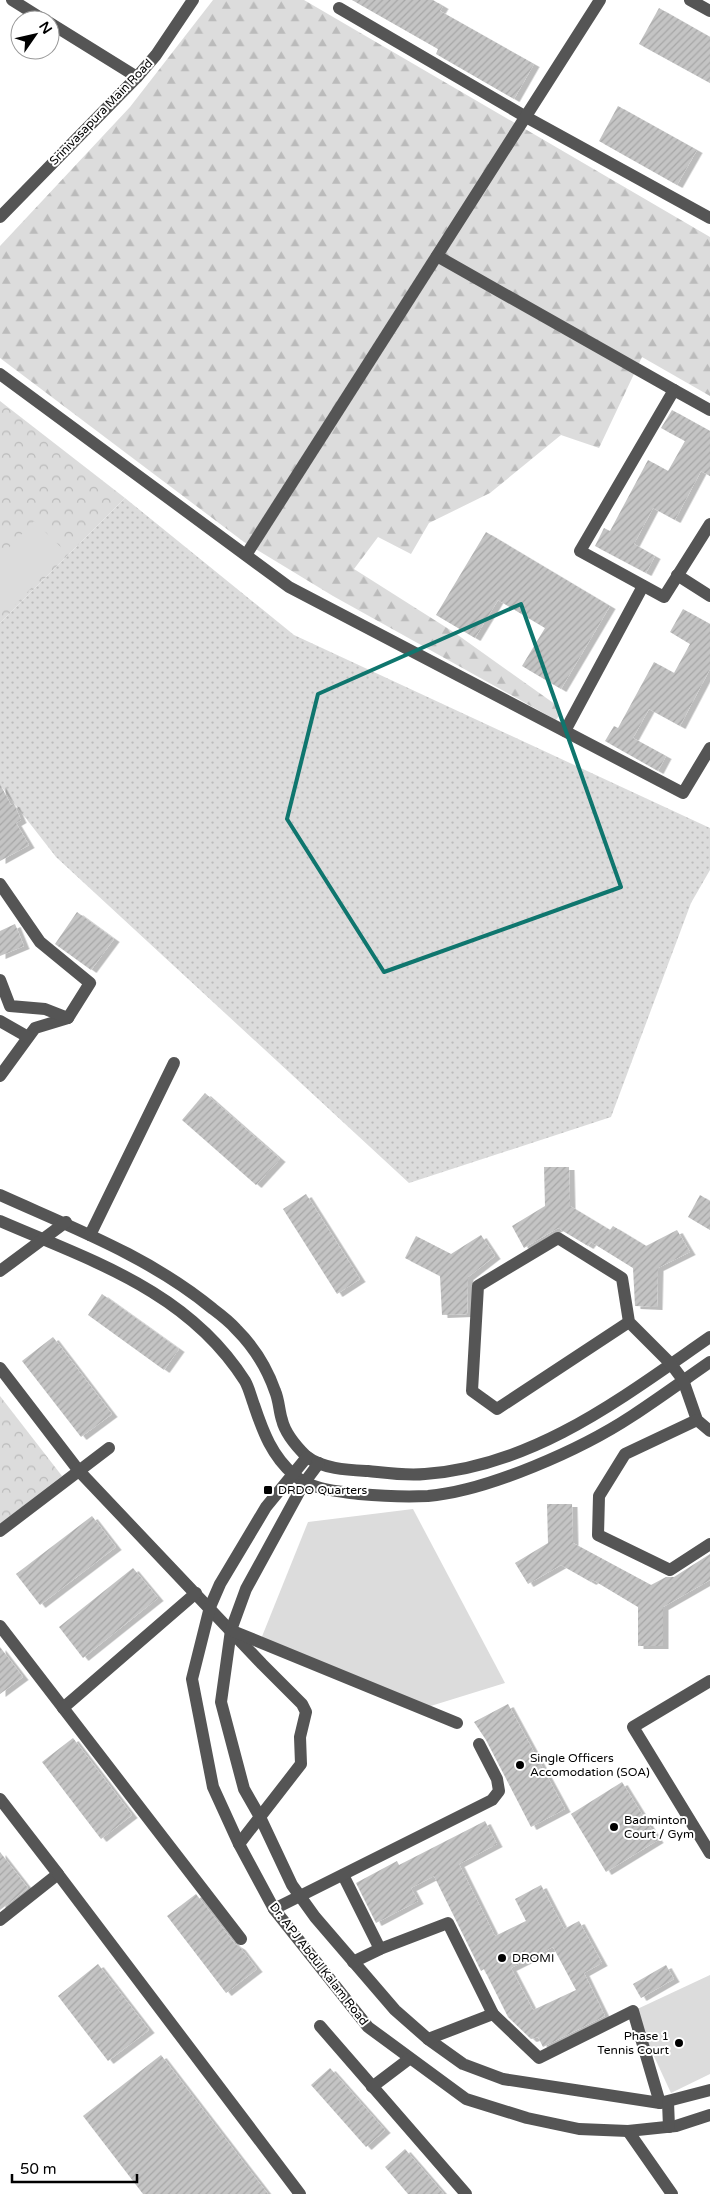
<svg xmlns="http://www.w3.org/2000/svg" width="710" height="2194" viewBox="0 0 710 2194" font-family="'Varela Round',sans-serif">
  <style>
    .grass { fill: url(#grass-dots) }
    .forest { fill: url(#forest-firs) }
    .park { fill: url(#park-crowns) }
    .pitch { fill: #dcdcdc }
    .building { fill: url(#building-hatch); fill-rule: evenodd; filter: url(#shadow) }
    .lines { fill: none; stroke-linecap: round; stroke-linejoin: round }
    .minor { stroke: #555; stroke-width: 12 }
    .marked { fill: none; stroke: #0f766e; stroke-width: 4; stroke-linejoin: round }
    .poi-dot { fill: #000; stroke: #fff; stroke-width: 2 }
    .labels { text-anchor: middle; stroke-width: 4; stroke-linejoin: round; paint-order: stroke }
    .street-label { font-size: 12px; fill: #000; stroke: #fff }
    .poi-label { font-size: 12px; fill: #000; stroke: #fff; text-anchor: start }
  </style>
  <defs>
    <pattern id="grass-dots" width="8" height="8" patternUnits="userSpaceOnUse" patternTransform="scale(1.25)"><rect width="8" height="8" fill="#dcdcdc"/><path d="M2 2h.1M6 6h.1" fill="none" stroke="#bbb" stroke-width="1.8" stroke-linecap="round"/></pattern>
    <pattern id="forest-firs" width="22" height="20" patternUnits="userSpaceOnUse" patternTransform="scale(1.25)"><rect width="22" height="20" fill="#dcdcdc"/><path d="M5 1l3.5 6h-7zM16 11l3.5 6h-7z" fill="#bbb"/></pattern>
    <pattern id="park-crowns" width="20" height="18" patternUnits="userSpaceOnUse" patternTransform="scale(1.25)"><rect width="20" height="18" fill="#dcdcdc"/><path d="M2 6a3 3 0 1 1 6 0M12 15a3 3 0 1 1 6 0" fill="none" stroke="#bbb"/></pattern>
    <pattern id="building-hatch" width="6" height="6" patternUnits="userSpaceOnUse" patternTransform="scale(1.25)"><rect width="6" height="6" fill="#c4c4c4"/><path d="M-1 1l2-2M0 6l6-6M5 7l2-2" fill="none" stroke="#a7a7a7"/></pattern>
    <filter id="shadow"><feDropShadow dx="5.5" dy="3" stdDeviation="0" flood-color="#0004"/></filter>
  </defs>
  <rect width="100%" height="100%" fill="#fff"/>
  <polygon class="grass" points="125,498 294,635 710,828 710,870 691,903 611,1117 409,1183 56,857 0,785 0,623"/>
  <polygon class="forest" points="213,0 304,0 710,237 710,396 642,357 599,448 561,435 490,493 429,523 411,554 378,537 354,569 455,633 559,707 561,713 556,720 333,596 244,542 0,358 0,246 130,107"/>
  <g class="park">
    <polygon points="0,401 125,498 0,623"/>
    <polygon points="0,1396 62,1476 0,1524"/>
  </g>
  <g class="pitch">
    <polygon points="34,521 66,552 9,611 0,602 0,557"/>
    <polygon points="413,1509 505,1683 421,1709 261,1639 308,1522"/>
    <polygon points="710,1975 710,2074 671,2093 633,2011"/>
  </g>
  <g class="building">
    <polygon points="352,0 433,0 443,6 440,11 534,64 514,99 436,54 438,49"/>
    <polygon points="659,8 710,37 710,83 639,44"/>
    <polygon points="618,106 697,150 677,185 599,141"/>
    <polygon points="672,410 710,431 710,476 701,471 675,520 653,508 634,544 655,556 646,573 595,546 604,528 610,531 648,460 668,471 685,441 661,428"/>
    <polygon points="486,532 610,606 561,689 522,666 545,628 498,600 475,638 436,615"/>
    <polygon points="683,609 710,624 710,669 680,726 649,709 633,738 666,756 658,771 605,741 614,726 618,728 654,662 674,673 690,644 670,632"/>
    <polygon points="0,784 11,805 14,804 21,820 16,823 29,845 0,861"/>
    <polygon points="77,912 114,939 91,970 55,944"/>
    <polygon points="15,924 24,946 0,956 0,931"/>
    <polygon points="205,1093 280,1159 256,1185 182,1120"/>
    <polygon points="544,1167 569,1167 570,1206 610,1230 613,1226 646,1246 677,1230 690,1252 658,1268 657,1307 635,1306 633,1268 591,1242 588,1246 558,1228 524,1248 512,1226 545,1206"/>
    <polygon points="306,1194 360,1279 337,1294 283,1209"/>
    <polygon points="700,1195 710,1201 710,1230 688,1217"/>
    <polygon points="481,1235 495,1256 468,1277 467,1314 442,1315 440,1276 405,1258 416,1236 451,1254"/>
    <polygon points="102,1294 179,1349 164,1370 88,1315"/>
    <polygon points="53,1337 112,1414 81,1437 22,1361"/>
    <polygon points="547,1504 572,1504 573,1543 651,1585 666,1577 674,1577 710,1554 710,1580 663,1607 663,1646 638,1646 638,1607 593,1580 591,1582 561,1565 528,1584 515,1563 548,1543"/>
    <polygon points="92,1516 116,1547 40,1605 16,1574"/>
    <polygon points="133,1568 158,1598 83,1658 59,1627"/>
    <polygon points="0,1647 23,1677 0,1694"/>
    <polygon points="508,1704 565,1809 531,1827 486,1740 474,1722"/>
    <polygon points="73,1738 132,1815 101,1839 42,1762"/>
    <polygon points="622,1782 658,1840 606,1872 571,1814"/>
    <path d="M485,1821L497,1844L459,1864L495,1936L526,1921L515,1899L541,1885L564,1929L579,1921L602,1963L584,1973L605,2016L543,2047L538,2037L531,2039L508,2017L484,1969L481,1971L434,1876L411,1888L418,1901L376,1923L356,1883L397,1861L399,1865ZM553,1947L576,1990L533,2010L511,1968Z"/>
    <polygon points="0,1852 28,1888 0,1910"/>
    <polygon points="196,1894 235,1944 240,1947 257,1969 226,1993 167,1916"/>
    <polygon points="98,1964 149,2030 108,2061 58,1996"/>
    <polygon points="666,1965 674,1979 641,1998 633,1984"/>
    <polygon points="161,2055 268,2194 143,2194 83,2116"/>
    <polygon points="330,2068 385,2130 366,2147 311,2085"/>
    <polygon points="405,2149 444,2194 408,2194 385,2167"/>
  </g>
  <g class="lines">
    <g class="minor">
      <polyline points="12,0 44,20"/>
      <polyline points="690,0 710,11"/>
      <polyline points="339,8 526,117 710,218"/>
      <polyline points="50,23 137,77"/>
      <polyline points="0,217 137,77 156,55 193,0"/>
      <polyline points="437,256 674,390"/>
      <polyline points="0,374 289,587 683,793 710,748"/>
      <polyline points="710,410 674,390 580,551 664,597 710,524"/>
      <polyline points="246,555 600,0"/>
      <polyline points="677,575 710,596"/>
      <polyline points="565,731 643,586"/>
      <polyline points="0,884 40,942 90,983 68,1018 35,1028 0,1076"/>
      <polyline points="0,980 10,1006 45,1009 68,1018"/>
      <polyline points="0,1021 28,1037"/>
      <path d="M0,1195C73,1228 150,1257 213,1309C221,1315 229,1321 236,1329C253,1346 267,1368 275,1391C279,1400 279,1411 282,1420C285,1433 297,1447 306,1456C322,1469 349,1470 368,1471C387,1473 406,1476 425,1474C535,1466 623,1397 710,1337"/>
      <path d="M0,1221C92,1261 188,1291 245,1381C249,1388 251,1397 254,1405C263,1432 272,1456 294,1475C312,1490 336,1491 359,1494C381,1496 406,1497 428,1496C488,1491 582,1449 632,1416C658,1399 684,1380 710,1362"/>
      <polyline points="90,1235 174,1063"/>
      <polyline points="0,1271 66,1222"/>
      <polyline points="629,1322 622,1278 558,1238 478,1286 472,1391 497,1409 629,1322 671,1364 683,1380 697,1420 710,1431"/>
      <polyline points="0,1368 79,1471 262,1664 302,1704 306,1712 300,1737 301,1764 239,1844"/>
      <polyline points="697,1420 625,1454 599,1496 598,1535 670,1570 710,1544"/>
      <polyline points="307,1457 266,1507 220,1584 210,1607 192,1679 213,1787 239,1844 274,1909 368,2027 466,2099 527,2118 579,2129 628,2131 676,2126 710,2115"/>
      <polyline points="319,1463 304,1483 246,1589 231,1630 221,1702 244,1789 260,1817 292,1885 315,1917 395,2010 428,2039 463,2064 503,2079 660,2103 710,2090"/>
      <polyline points="0,1531 109,1448"/>
      <polyline points="0,1626 241,1939"/>
      <polyline points="235,1632 457,1723"/>
      <polyline points="710,1681 633,1727 710,1853"/>
      <polyline points="63,1708 196,1593"/>
      <polyline points="0,1799 58,1874 0,1920"/>
      <polyline points="58,1874 300,2194"/>
      <polyline points="343,1875 380,1949"/>
      <polyline points="274,1909 492,1800 499,1791 497,1779 479,1744"/>
      <polyline points="353,1962 380,1949 448,1923 493,2014 539,2058 633,2011 660,2103"/>
      <polyline points="320,2026 466,2194"/>
      <polyline points="428,2039 493,2014"/>
      <polyline points="372,2087 409,2059"/>
      <polyline points="668,2102 669,2127"/>
      <polyline points="628,2131 672,2194"/>
    </g>
  </g>
  <path class="marked" d="M521,604L621,887L384,972L287,819L318,694Z"/>
  <g class="poi-dot">
    <rect x="263" y="1485" width="10" height="10" rx="2.5"/>
    <circle cx="520" cy="1765" r="5"/>
    <circle cx="614" cy="1827" r="5"/>
    <circle cx="502" cy="1958" r="5"/>
    <circle cx="679" cy="2043" r="5"/>
  </g>
  <g class="labels">
    <g class="street-label">
      <text transform="translate(101 112) rotate(-46)" y="4">Srinivasapura Main Road</text>
      <text transform="translate(319 1964) rotate(52)" y="4">Dr. APJ Abdul Kalam Road</text>
    </g>
    <g class="poi-label">
      <text x="278" y="1494">DRDO Quarters</text>
      <text x="530" y="1762">Single Officers<tspan x="530" dy="14">Accomodation (SOA)</tspan></text>
      <text x="624" y="1824">Badminton<tspan x="624" dy="14">Court / Gym</tspan></text>
      <text x="512" y="1962">DROMI</text>
      <text x="669" y="2040" text-anchor="end">Phase 1<tspan x="669" dy="14">Tennis Court</tspan></text>
    </g>
  </g>
  <g transform="translate(35 35) rotate(56)"><circle r="24" fill="#ffffff" stroke="#999999"/>
  <path d="M0-4L9 19L0 12L-9 19Z" fill="#000000"/>
  <text y="-8" font-size="14" font-weight="bold" text-anchor="middle" fill="#000000">N</text>
  </g>
  <path d="M12 2174v8h125v-8" fill="none" stroke="#000000" stroke-width="2.5"/>
  <text x="20" y="2174" font-size="15" fill="#000000" stroke="#ffffff" stroke-width="4" paint-order="stroke">50 m</text>
</svg>
